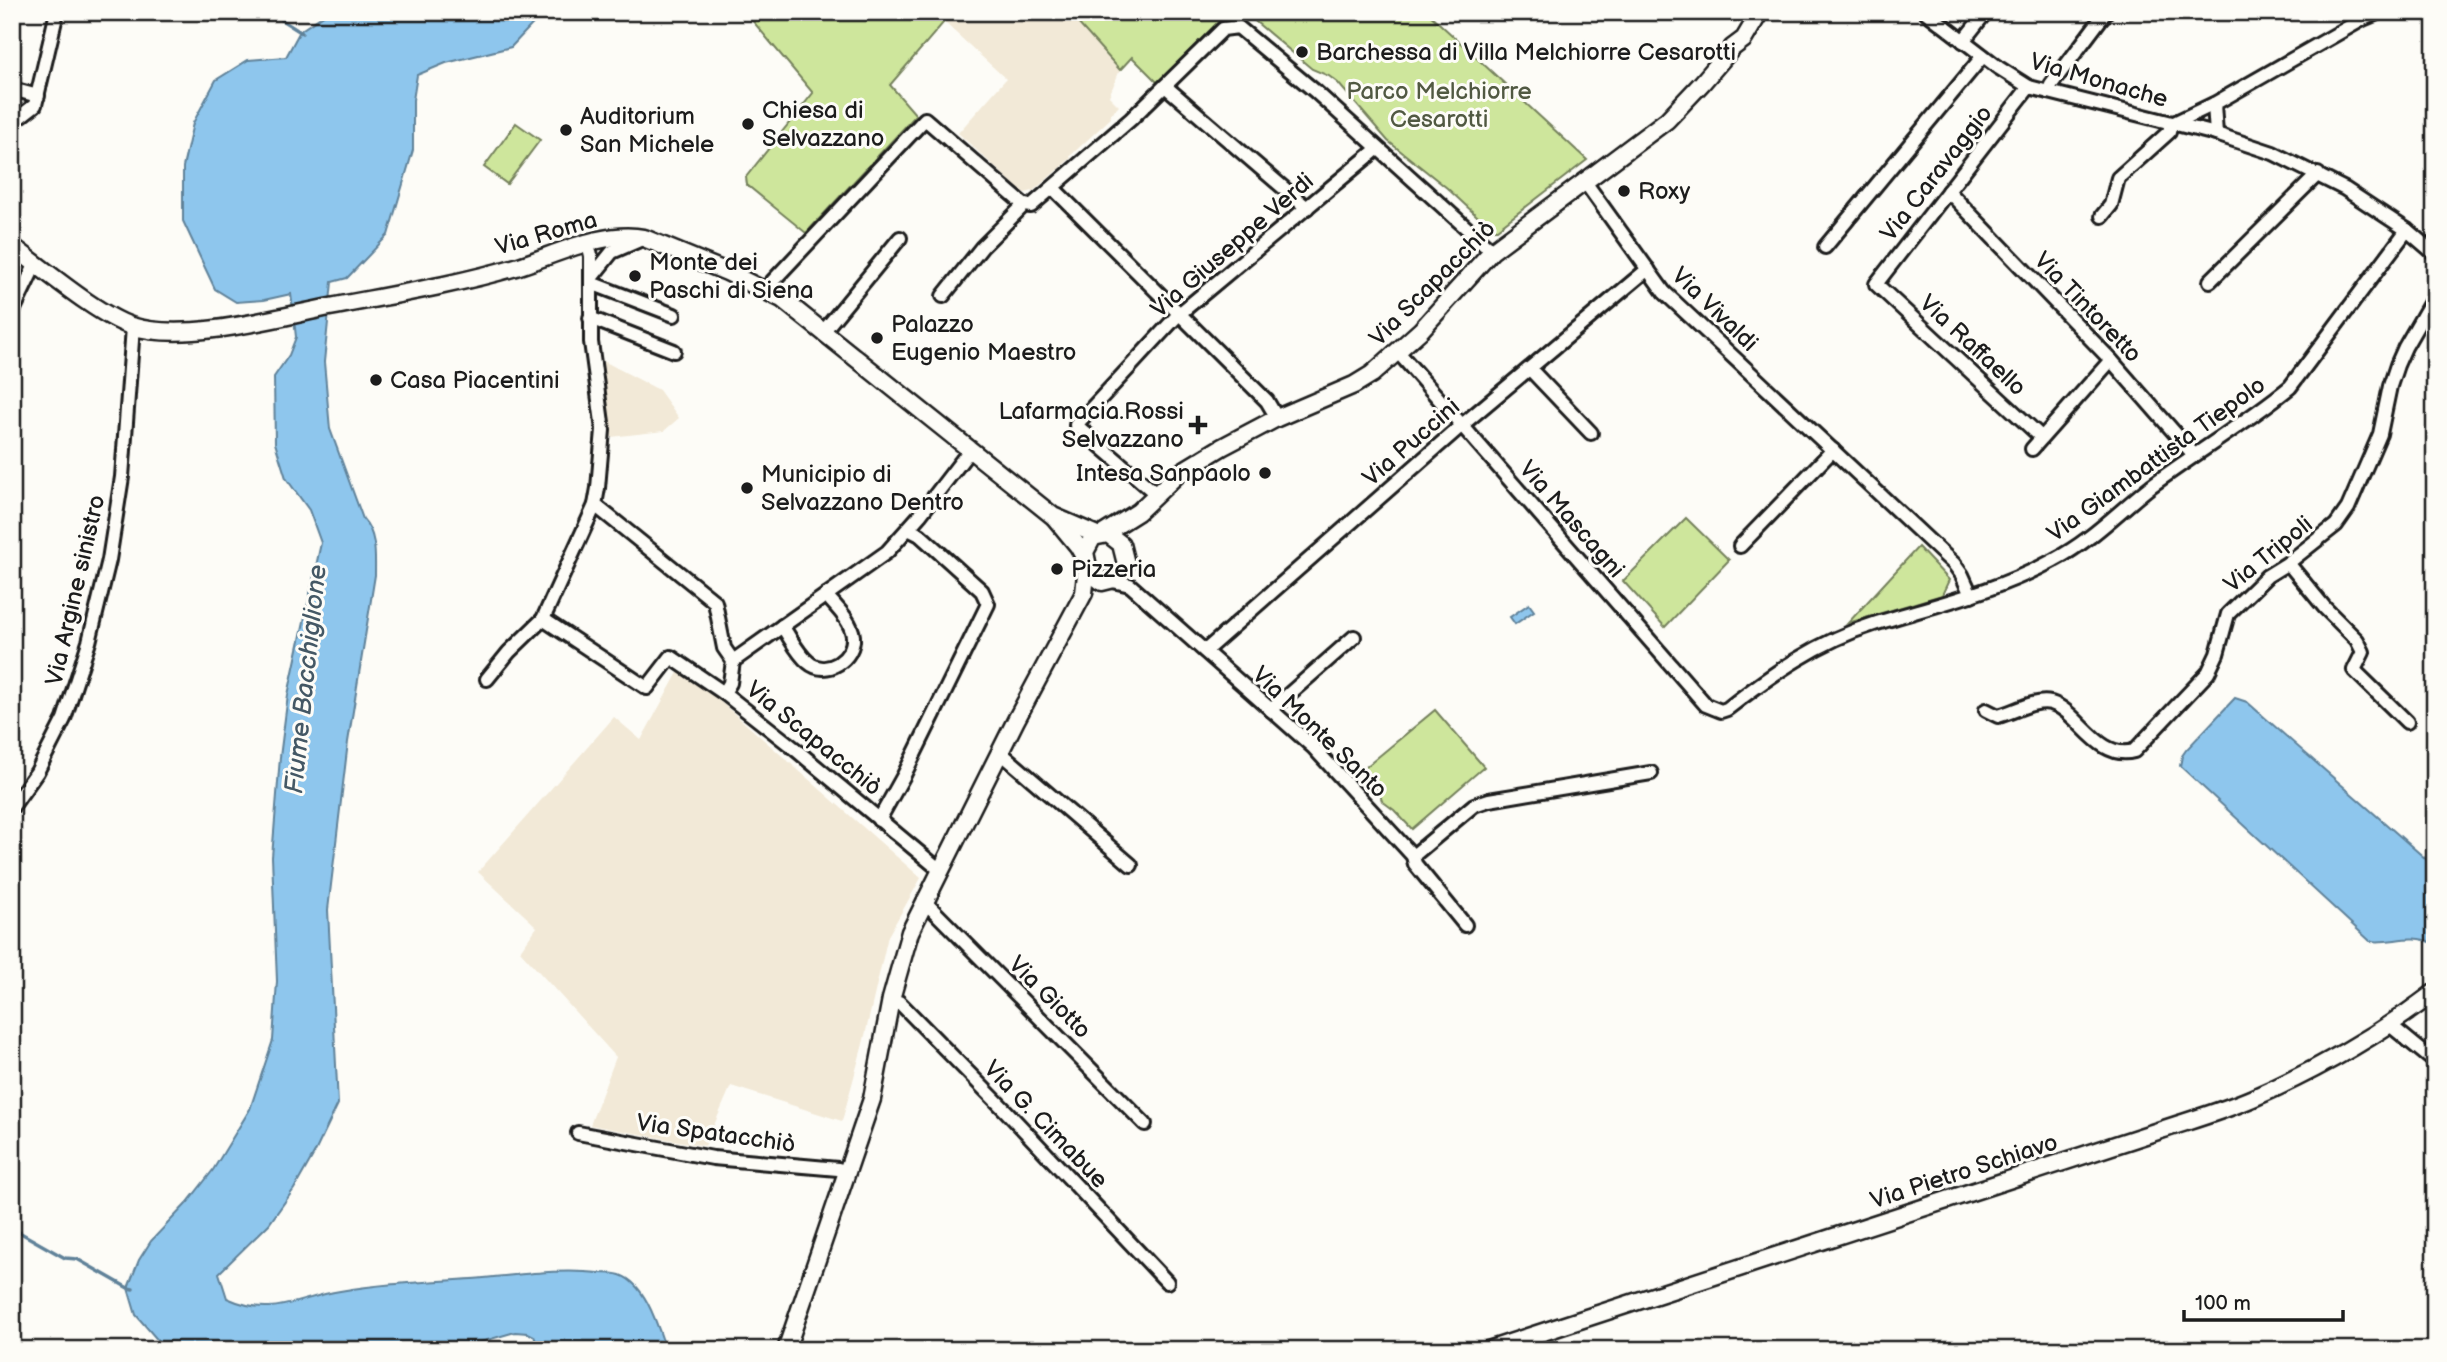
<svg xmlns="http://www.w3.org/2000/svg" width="2447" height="1362" viewBox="0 0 2447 1362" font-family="'Balsamiq Sans',sans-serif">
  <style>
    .built { fill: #f2e9d7 }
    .green { fill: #cee69c; stroke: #75815c; stroke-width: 2 }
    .water { fill: #8ec6ed; stroke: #608299; stroke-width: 2 }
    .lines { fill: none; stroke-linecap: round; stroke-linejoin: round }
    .stream { stroke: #608299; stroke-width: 3.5 }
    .street-casing { stroke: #1c1c1c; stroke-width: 18 }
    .secondary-casing { stroke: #1c1c1c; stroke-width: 21 }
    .street { stroke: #fdfcf7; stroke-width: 12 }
    .secondary { stroke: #fdfcf7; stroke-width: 16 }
    .poi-dot { fill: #1c1c1c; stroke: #fdfcf7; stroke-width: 2.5 }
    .labels { text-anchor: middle; stroke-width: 6; stroke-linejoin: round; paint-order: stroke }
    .poi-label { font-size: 24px; fill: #1c1c1c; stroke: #fdfcf7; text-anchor: start }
    .street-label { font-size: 24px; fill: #1c1c1c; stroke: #fdfcf7 }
    .park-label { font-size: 24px; fill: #515942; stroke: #fdfcf7 }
    .water-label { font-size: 26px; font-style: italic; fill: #445865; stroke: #fdfcf7 }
  </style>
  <rect width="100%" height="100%" fill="#fdfcf7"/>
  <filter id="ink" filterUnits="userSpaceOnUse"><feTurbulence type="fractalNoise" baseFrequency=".0143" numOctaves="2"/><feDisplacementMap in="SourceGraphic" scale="14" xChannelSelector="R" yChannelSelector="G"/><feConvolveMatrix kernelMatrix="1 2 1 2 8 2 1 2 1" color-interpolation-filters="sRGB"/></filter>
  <g filter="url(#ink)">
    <g class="built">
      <polygon points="944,12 1068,12 1120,70 1109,96 1119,106 1110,115 1111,118 1070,156 1071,158 1033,191 1025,193 1021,191 958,133 1006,79 944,22"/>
      <polygon points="594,356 659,390 679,418 664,431 602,438"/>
      <polygon points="681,667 921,878 888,936 863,1044 842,1121 731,1086 705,1146 590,1125 616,1057 520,951 537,927 478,872 614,717 641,740"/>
    </g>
    <g class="green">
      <polygon points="763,12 944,12 944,22 890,85 916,115 806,233 747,185 746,177 813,93 751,19"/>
      <polygon points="1068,12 1228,12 1158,83 1132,57 1120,70"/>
      <polygon points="1244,12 1427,12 1587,160 1497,229 1491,229 1447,188 1388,141 1338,83 1329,76 1312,69"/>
      <polygon points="516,123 540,140 507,184 484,167"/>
      <polygon points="1686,518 1729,560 1665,627 1623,581"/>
      <polygon points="1918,547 1949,580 1942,595 1848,623"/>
      <polygon points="1435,710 1484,767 1412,829 1394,810 1382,801 1379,791 1361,771"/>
    </g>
    <g class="water">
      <path d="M328,12H544L511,47L446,63L417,75L413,100V150L388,235L347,278L332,282L324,362L330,429L363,519C377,534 375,556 375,575L348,742L328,910L338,1104L315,1152L294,1189L269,1224L219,1273L227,1298C273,1319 296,1298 340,1291C385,1283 427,1282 472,1279C514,1276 557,1268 599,1273C606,1273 614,1273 620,1275C646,1284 658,1327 666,1350H539L534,1336L528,1333L515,1332L453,1350H166L136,1315L128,1288L139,1260L151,1241L188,1202L213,1170L250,1109L273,1040L277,981L272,857L280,757L288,695L321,543L309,510L286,478L275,443L274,377L289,355L296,337L291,294L264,300L236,302L215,289L183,221V167L193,123L216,80L248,60L286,57L300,31Z"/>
      <polygon points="1529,604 1534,611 1515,624 1510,617"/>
      <path d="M2235,698L2247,702L2435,867V944C2409,932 2394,944 2370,941L2180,766L2182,756L2186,750Z"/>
    </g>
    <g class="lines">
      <g class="stream">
        <polyline points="269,12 302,33"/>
        <polyline points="12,1228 65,1258 77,1259 128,1288 133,1289"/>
      </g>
      <defs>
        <g id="street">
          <polyline points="1926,12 1999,68 2029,87 2216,134 2273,153 2345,189 2407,230 2435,254"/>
          <polyline points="1963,41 1986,12"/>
          <polyline points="1165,86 1307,208"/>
          <polyline points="2029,87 1876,284 2041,437"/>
          <polyline points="12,89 38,96"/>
          <polyline points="2049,92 2051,85 2106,12"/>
          <polyline points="2214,104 2216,134"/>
          <polyline points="12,123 35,105 57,12"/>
          <polyline points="2172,124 2214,104 2363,19 2380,12"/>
          <polyline points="1585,182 1664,292 1954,564 1962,575 1971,595"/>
          <polyline points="1053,188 1267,401 1277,418"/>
          <polyline points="1948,191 2111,360 2194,455"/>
          <polyline points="2102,216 2111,205 2118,178 2169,132 2171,124"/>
          <polyline points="1825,247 1983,56"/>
          <polyline points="592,277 612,252 642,239"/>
          <polyline points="2210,281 2318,174"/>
          <polyline points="591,283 674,315"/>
          <polyline points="766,290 770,284 925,119 1024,205 1031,206 1131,119 1223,29 1238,27 1316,92 1492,251"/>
          <polyline points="943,296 982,247 1024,205"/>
          <polyline points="12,313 36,263"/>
          <polyline points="590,318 674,351"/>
          <polyline points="823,332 900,238"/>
          <path d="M1398,352L1706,705L1721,711L1727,709C1772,674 1819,641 1874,624C1935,605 1998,591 2054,560C2091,541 2119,511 2151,486C2197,452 2246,423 2290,387L2407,230"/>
          <polyline points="1530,369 1591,433"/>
          <polyline points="2032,449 2111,360"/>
          <polyline points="1155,493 1076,425 1179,314 1377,149"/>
          <polyline points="595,505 715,602 724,648 733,661 730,683 724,693 795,749 940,870"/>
          <polyline points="1740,546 1833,450"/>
          <polyline points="2288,563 2325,608 2357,640 2363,652 2354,670 2407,722"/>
          <polyline points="1113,581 1130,585 1313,747 1413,856 1415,864 1465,925"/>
          <polyline points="543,619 647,688 671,657 724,693"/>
          <path d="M782,626C790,637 797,653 808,662C826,678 855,659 853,636C851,620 835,606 826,595"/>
          <polyline points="1205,651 1462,425 1648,269"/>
          <polyline points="733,661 887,552 920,515 970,450"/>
          <polyline points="487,679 509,652 543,619 595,505 598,488 603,430 591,342 591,256 588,243"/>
          <polyline points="1271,710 1354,637"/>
          <path d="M1986,710L1998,716C2014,712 2035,699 2051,703C2079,711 2097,761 2134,751L2208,673L2217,654L2228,614L2267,576L2288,563L2336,525L2348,508L2380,434L2390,386L2397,365L2405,347L2435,295"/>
          <polyline points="1000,752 1131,865"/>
          <polyline points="12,807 37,772 64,719 89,642 109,560 122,477 133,327"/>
          <polyline points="879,820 904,775 988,604 982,591 920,535 908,529"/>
          <polyline points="1413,856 1474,805 1489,800 1651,773"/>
          <polyline points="924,901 1145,1124"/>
          <polyline points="891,999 899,1002 1006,1111 1167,1282"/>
          <polyline points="2390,1025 2435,1062"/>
          <polyline points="578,1133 713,1158 838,1169 848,1172"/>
        </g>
        <g id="secondary">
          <path d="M12,246C44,269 96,314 131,326C185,343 274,318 330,307C392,295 455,285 516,267C555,255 603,230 644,238L727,272L782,299L1053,516L1097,535"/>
          <polyline points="1055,518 1078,546 1086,560"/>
          <polyline points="1103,534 1138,512 1179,473 1222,447 1277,418 1354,385 1372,374 1421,330 1492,251 1667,120 1702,83 1732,48 1744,39 1760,12"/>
          <polygon points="1108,534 1121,544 1126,564 1118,578 1102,582 1089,572 1085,552 1093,537"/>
          <polyline points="786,1350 872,1099 891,999 910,932 1016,720 1084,593 1087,565"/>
          <path d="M1488,1350L2161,1130C2191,1120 2223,1111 2253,1098C2317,1070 2379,1035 2435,992"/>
        </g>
      </defs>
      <use href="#street" class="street-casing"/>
      <use href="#secondary" class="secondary-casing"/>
      <use href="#street" class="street"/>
      <use href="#secondary" class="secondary"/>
    </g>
  </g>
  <g class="poi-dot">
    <circle cx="1302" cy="52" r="7"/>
    <circle cx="748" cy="124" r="7"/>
    <circle cx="566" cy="130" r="7"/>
    <circle cx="1624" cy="191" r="7"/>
    <circle cx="635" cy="276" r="7"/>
    <circle cx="877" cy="338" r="7"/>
    <circle cx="376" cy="380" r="7"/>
    <path d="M1194.5 414.5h7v7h7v7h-7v7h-7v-7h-7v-7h7z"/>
    <circle cx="1265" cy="473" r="7"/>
    <circle cx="747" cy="488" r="7"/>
    <circle cx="1057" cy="569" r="7"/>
  </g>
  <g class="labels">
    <g class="poi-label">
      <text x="1316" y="60">Barchessa di Villa Melchiorre Cesarotti</text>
      <text x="762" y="118">Chiesa di<tspan x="762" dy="28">Selvazzano</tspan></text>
      <text x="580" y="124">Auditorium<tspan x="580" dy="28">San Michele</tspan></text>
      <text x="1638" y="199">Roxy</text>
      <text x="649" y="270">Monte dei<tspan x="649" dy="28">Paschi di Siena</tspan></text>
      <text x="891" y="332">Palazzo<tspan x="891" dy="28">Eugenio Maestro</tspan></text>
      <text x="390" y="388">Casa Piacentini</text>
      <text x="1184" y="419" text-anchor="end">Lafarmacia.Rossi<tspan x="1184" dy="28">Selvazzano</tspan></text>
      <text x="1251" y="481" text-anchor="end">Intesa Sanpaolo</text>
      <text x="761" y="482">Municipio di<tspan x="761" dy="28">Selvazzano Dentro</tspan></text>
      <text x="1071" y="577">Pizzeria</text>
    </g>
    <g class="street-label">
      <text transform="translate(2099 80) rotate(16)" y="8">Via Monache</text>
      <text transform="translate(1936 173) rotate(-52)" y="8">Via Caravaggio</text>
      <text transform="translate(546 233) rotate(-16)" y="8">Via Roma</text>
      <text transform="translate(1232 245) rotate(-41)" y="8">Via Giuseppe Verdi</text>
      <text transform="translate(1432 283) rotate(-45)" y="8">Via Scapacchiò</text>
      <text transform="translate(2088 307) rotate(46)" y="8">Via Tintoretto</text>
      <text transform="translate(1715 309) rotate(44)" y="8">Via Vivaldi</text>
      <text transform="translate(1973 345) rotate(43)" y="8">Via Raffaello</text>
      <text transform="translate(1411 442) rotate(-41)" y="8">Via Puccini</text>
      <text transform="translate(2156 459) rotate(-36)" y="8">Via Giambattista Tiepolo</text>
      <text transform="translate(1572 519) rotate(49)" y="8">Via Mascagni</text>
      <text transform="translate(2268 554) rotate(-39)" y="8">Via Tripoli</text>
      <text transform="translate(75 590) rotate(-77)" y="8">Via Argine sinistro</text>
      <text transform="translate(1320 732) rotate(44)" y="8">Via Monte Santo</text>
      <text transform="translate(814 738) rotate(39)" y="8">Via Scapacchiò</text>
      <text transform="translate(1050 997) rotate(45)" y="8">Via Giotto</text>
      <text transform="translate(1046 1124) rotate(46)" y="8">Via G. Cimabue</text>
      <text transform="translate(716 1133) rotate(8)" y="8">Via Spatacchiò</text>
      <text transform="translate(1964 1171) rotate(-18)" y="8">Via Pietro Schiavo</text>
    </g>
    <g class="park-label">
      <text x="1439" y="99">Parco Melchiorre<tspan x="1439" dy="28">Cesarotti</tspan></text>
    </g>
    <g class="water-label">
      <text transform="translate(305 679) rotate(-84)" y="9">Fiume Bacchiglione</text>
    </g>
  </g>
  <rect width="2447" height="1362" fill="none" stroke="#fdfcf7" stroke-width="42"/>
  <rect x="21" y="21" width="2405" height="1320" fill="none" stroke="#1c1c1c" stroke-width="2.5" filter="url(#ink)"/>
  <path d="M2184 1310v10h159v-10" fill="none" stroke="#1c1c1c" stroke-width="3.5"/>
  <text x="2195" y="1310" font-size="21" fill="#1c1c1c" stroke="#fdfcf7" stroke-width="5" paint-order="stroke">100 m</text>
</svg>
